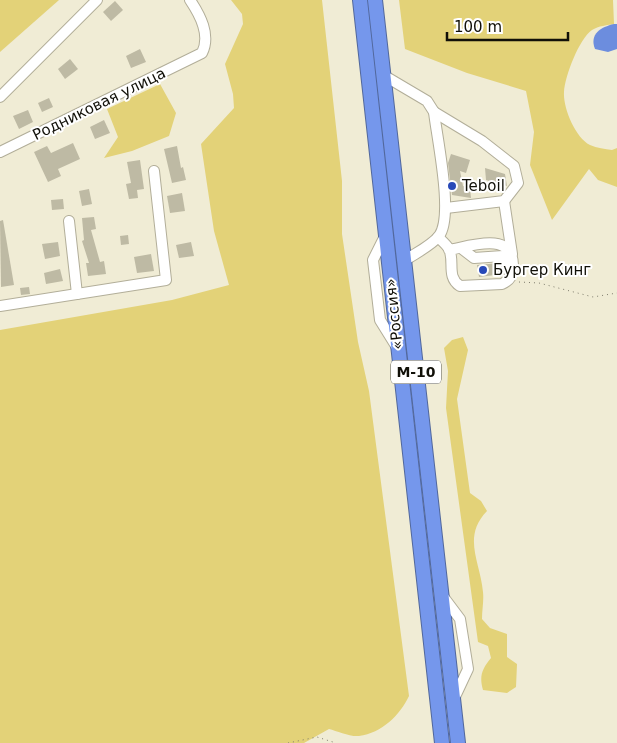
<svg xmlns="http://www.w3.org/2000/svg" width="617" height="743" viewBox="0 0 617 743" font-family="'DejaVu Sans',sans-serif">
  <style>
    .green { fill: #e3d278 }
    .water { fill: #6c8dde }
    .building { fill: #bebaa4 }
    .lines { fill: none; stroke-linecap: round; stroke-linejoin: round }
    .minor-casing { stroke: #b2ae99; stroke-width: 12 }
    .highway-casing { stroke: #52689c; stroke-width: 16 }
    .path { stroke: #7d7b6b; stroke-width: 1; stroke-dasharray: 1 4; stroke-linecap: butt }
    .minor { stroke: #fff; stroke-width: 10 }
    .highway { stroke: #7597ec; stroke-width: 14 }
    .poi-dot { fill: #2849b8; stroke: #fff; stroke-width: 2 }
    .labels { text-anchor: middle; stroke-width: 4; stroke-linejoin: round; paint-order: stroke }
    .shield { fill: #fff; stroke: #585852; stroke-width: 1 }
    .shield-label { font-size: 14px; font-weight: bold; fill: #111008 }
    .street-label { font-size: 15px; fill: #111008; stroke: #fff }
    .poi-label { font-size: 15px; fill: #111008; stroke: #fff; text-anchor: start }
  </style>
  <rect width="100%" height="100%" fill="#f0ecd5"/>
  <g class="green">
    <polygon points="0,0 59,0 0,52"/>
    <path d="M231,0H322L342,181V234L358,342L369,391L409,696C400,715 382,733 359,736C350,737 337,731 329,729L304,743H0V330L172,300L229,285L214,231L201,144L234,108L233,94L225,64L243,24L242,14Z"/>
    <path d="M399,0H613L614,24C608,25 598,26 592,30C579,39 565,76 564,92C563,108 575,137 590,145C597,148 605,149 612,150L617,148V187L598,180L589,169L552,220L530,165L534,132L526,91L467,73L405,49Z"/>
    <polygon points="160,84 176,113 169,136 132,151 104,158 118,137 107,109"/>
    <path d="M463,337L468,350L457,399L470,493L481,501L487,511C462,537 480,561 483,592C484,600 482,610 482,619L490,628L507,634V657L517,664L516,687L507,693L483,690C479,676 482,669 491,658L488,646L478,642L446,408L448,371L444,348L452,340Z"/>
  </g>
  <path class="water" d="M614,24H617V49L608,52L595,49C589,34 601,27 614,24Z"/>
  <g class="building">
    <polygon points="115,1 123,10 111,21 103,12"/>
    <polygon points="140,49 146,62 131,68 126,56"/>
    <polygon points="70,59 78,69 65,79 58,69"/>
    <polygon points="49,98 53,107 42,112 38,103"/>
    <polygon points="28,110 33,122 19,129 13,116"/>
    <polygon points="104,120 110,133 95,139 90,127"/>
    <polygon points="73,143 80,159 58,169 61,176 48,182 34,152 47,146 51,153"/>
    <polygon points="177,146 181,168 183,167 186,180 172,183 164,149"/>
    <polygon points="451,154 470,160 466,173 460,171 463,186 470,188 471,198 452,195 448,163"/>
    <polygon points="140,160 144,189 137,190 138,198 129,199 126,184 131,183 127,162"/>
    <polygon points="485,168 505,174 507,186 486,180"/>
    <polygon points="89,189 92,204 82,206 79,191"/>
    <polygon points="182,193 185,211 170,213 167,196"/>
    <polygon points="63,199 64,209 52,210 51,200"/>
    <polygon points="94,217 96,229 91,230 100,262 104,261 106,274 88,276 86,263 89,263 82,241 84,240 82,218"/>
    <polygon points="3,220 14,285 1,287 0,221"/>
    <polygon points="128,235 129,244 121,245 120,236"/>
    <polygon points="58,242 60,256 45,259 42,244"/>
    <polygon points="191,242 194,256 179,258 176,245"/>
    <polygon points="151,254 154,271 137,273 134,257"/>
    <polygon points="500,263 503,274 479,277 477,265"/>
    <polygon points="60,269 63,281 46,284 44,273"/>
    <polygon points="29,287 30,294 21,295 20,288"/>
  </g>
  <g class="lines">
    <defs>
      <g id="minor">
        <path d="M383,75L427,101L434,112C437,139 454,216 439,236C431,246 414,254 404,261"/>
        <polyline points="0,97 97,0"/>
        <polyline points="434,112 482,141 514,166 518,183 504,201 446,208"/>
        <path d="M0,152L202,53C211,35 200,15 190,0"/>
        <polyline points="504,201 512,254"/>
        <polyline points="69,221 77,294"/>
        <polyline points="386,234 373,260 380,320 398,349"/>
        <path d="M438,237C441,240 447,245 449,249C455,261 446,277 460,286L502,284C511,280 513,275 513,265C512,231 471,246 449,250"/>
        <polyline points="461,248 474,258 503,256 507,260 508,270"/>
        <polyline points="0,306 166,280 154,171"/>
        <polyline points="442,595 460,619 468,669 453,701"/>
      </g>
      <g id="highway">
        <polyline points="360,0 442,743"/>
        <polyline points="375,0 458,743"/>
      </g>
    </defs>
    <use href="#minor" class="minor-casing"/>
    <use href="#highway" class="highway-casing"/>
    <g class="path">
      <polyline points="519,282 539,283 593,297 617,293"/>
      <polyline points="288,743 317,737 336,743"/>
    </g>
    <use href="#minor" class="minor"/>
    <use href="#highway" class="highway"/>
  </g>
  <g class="poi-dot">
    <circle cx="452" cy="186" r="5"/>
    <circle cx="483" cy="270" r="5"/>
  </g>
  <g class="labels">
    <rect class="shield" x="391" y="360.5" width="50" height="23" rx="4"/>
    <g class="shield-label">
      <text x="416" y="377">М-10</text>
    </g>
    <g class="street-label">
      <text transform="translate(99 104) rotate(-26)" y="5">Родниковая улица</text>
      <text transform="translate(394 314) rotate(-96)" y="5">«Россия»</text>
    </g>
    <g class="poi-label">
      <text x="462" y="191">Teboil</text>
      <text x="493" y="275">Бургер Кинг</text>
    </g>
  </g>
  <path d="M447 32v8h121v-8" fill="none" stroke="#111008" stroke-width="2.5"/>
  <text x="454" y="32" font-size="15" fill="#111008" stroke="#ffffff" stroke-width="4" paint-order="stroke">100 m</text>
</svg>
